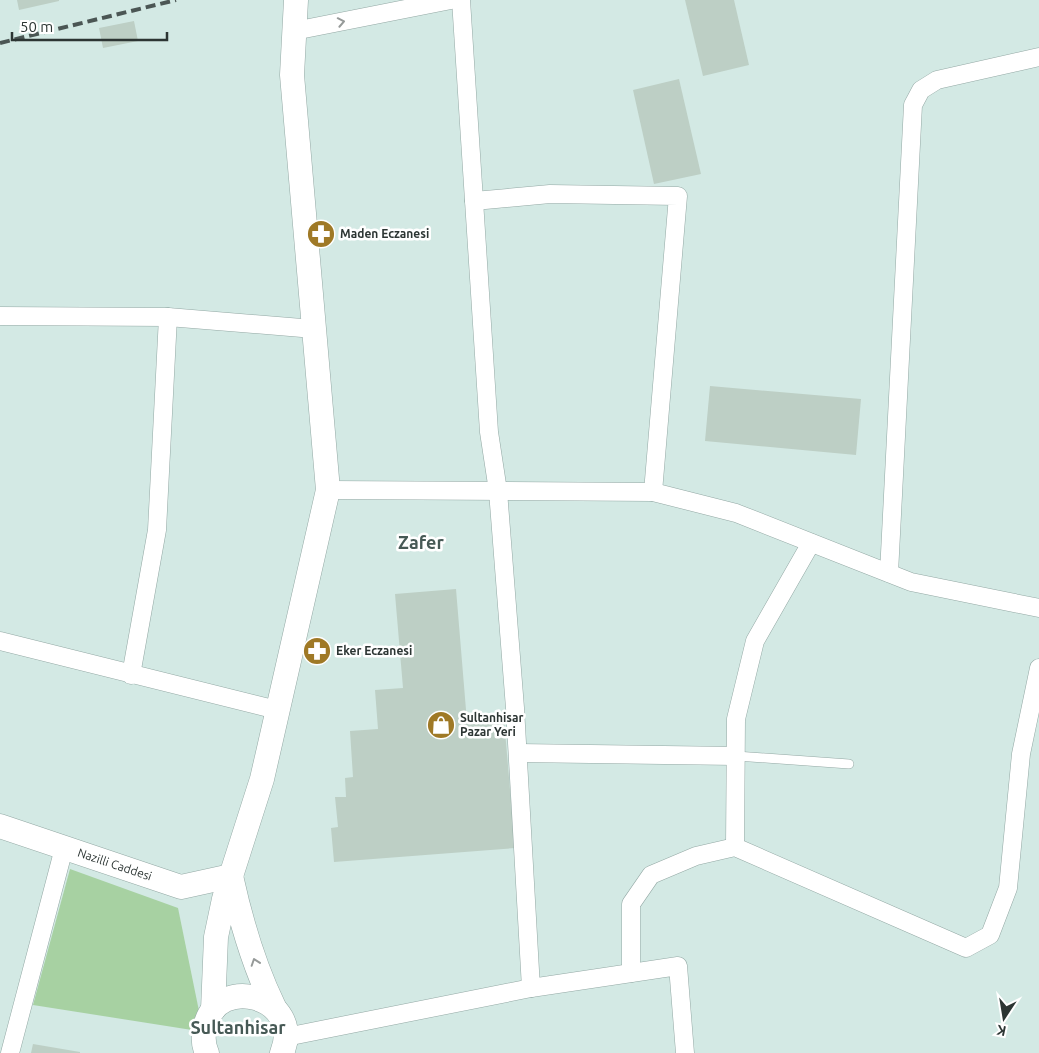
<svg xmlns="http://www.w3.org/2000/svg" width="1039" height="1053" viewBox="0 0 1039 1053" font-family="Ubuntu,sans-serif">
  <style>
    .green { fill: #a7d1a2 }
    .building { fill: #bdcfc5 }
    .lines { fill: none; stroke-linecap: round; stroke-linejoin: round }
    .service-casing { stroke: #93a8a4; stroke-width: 10 }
    .minor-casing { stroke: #93a8a4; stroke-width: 19 }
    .secondary-casing { stroke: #93a8a4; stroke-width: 25 }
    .service { stroke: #fff; stroke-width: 9 }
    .minor { stroke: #fff; stroke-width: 18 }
    .secondary { stroke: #fff; stroke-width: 24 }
    .rail { stroke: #4b5654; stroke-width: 4; stroke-dasharray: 10 5; stroke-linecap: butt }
    .oneway { stroke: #969a99 }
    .labels { text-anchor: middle; stroke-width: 5; stroke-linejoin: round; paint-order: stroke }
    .poi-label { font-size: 12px; font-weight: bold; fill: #2c3533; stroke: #fff; text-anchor: start }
    .street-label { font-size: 12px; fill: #2c3533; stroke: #fff }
    .district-label { font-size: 18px; font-weight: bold; fill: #465955; stroke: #fff }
  </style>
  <rect width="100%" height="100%" fill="#d3e9e4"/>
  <polygon class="green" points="70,869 178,908 199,1011 192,1030 33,1005"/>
  <g class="building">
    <polygon points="17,0 59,0 59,1 19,10"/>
    <polygon points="685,0 734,0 749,65 703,76"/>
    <polygon points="134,21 138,41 103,48 99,28"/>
    <polygon points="679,79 701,174 654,184 633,90"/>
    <polygon points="710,386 861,399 856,455 705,441"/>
    <polygon points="456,589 467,722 504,719 515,848 334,862 331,828 338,827 335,797 346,797 345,778 353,777 350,731 378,729 375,690 403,688 395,594"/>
    <polygon points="33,1044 80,1052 80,1053 31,1053"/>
  </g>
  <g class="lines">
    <defs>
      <polyline id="service" points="736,756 849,764"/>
      <g id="minor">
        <polyline points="461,0 489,432 498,491 515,708 531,988"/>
        <polyline points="294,31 451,0"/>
        <polyline points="474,201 550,194 678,196 653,492"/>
        <polyline points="0,316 168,317 314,329"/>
        <polyline points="328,490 653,492 736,513 911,582 1039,608"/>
        <polyline points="889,573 913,105 921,90 937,80 1039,57"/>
        <polyline points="0,641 277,710"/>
        <polyline points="131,675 157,530 168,317"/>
        <polyline points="518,753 736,756"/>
        <polyline points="735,847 736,719 755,641 811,543"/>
        <polyline points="631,973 631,904 651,875 696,856 735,847 966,948 990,935 1008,888 1021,754 1039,668"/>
        <polyline points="286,1037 531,988 678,966 685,1053"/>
        <polyline points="10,1053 64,848"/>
      </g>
      <g id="secondary">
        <path id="s1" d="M0,826L181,887L231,876L262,779L328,490L292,75L296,0"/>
        <path d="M213,1010L216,937L224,899L231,876C241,922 254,966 274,1007"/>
        <path d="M207,1053C203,1045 203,1036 205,1027C217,972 305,997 282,1053"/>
      </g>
    </defs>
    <use href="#service" class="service-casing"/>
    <use href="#minor" class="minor-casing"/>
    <use href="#secondary" class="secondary-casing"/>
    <use href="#service" class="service"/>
    <use href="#minor" class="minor"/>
    <use href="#secondary" class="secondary"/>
    <polyline class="rail" points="0,43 176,0"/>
  </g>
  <defs><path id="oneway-chevron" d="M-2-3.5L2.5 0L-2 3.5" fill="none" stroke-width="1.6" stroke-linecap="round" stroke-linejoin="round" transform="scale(1.25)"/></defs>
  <g class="oneway">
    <use href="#oneway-chevron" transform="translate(341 22) rotate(-11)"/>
    <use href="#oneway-chevron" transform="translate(255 962) rotate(-109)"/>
  </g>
  <defs>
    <symbol id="pharmacy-disc" viewBox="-11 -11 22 22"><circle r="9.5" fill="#9f7926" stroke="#fff"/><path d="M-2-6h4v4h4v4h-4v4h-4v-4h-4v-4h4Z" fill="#fff"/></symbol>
    <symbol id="shop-disc" viewBox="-11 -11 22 22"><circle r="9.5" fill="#9f7926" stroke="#fff"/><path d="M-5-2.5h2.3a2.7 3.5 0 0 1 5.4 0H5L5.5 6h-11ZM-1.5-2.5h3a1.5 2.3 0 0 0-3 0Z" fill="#fff"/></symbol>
  </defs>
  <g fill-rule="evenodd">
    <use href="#pharmacy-disc" x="305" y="218" width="32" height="32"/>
    <use href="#pharmacy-disc" x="301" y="635" width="32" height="32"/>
    <use href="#shop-disc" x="425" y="709" width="32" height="32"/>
  </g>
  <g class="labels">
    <g class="poi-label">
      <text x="340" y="238">Maden Eczanesi</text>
      <text x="336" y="655">Eker Eczanesi</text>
      <text x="460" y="722">Sultanhisar<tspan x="460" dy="14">Pazar Yeri</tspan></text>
    </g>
    <g class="street-label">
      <text dy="4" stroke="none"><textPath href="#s1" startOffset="121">Nazilli Caddesi</textPath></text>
    </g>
    <g class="district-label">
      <text x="421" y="549">Zafer</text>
      <text x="238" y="1034">Sultanhisar</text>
    </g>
  </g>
  <g transform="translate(1004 1018) rotate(192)" stroke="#ffffff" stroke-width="4" paint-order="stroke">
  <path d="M0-4L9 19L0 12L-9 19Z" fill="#2c3533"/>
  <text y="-8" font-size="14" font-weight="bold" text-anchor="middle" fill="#2c3533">K</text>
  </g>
  <path d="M12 32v8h155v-8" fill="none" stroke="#2c3533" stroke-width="2.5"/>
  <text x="20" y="32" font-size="15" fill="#2c3533" stroke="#ffffff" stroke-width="4" paint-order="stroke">50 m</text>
</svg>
